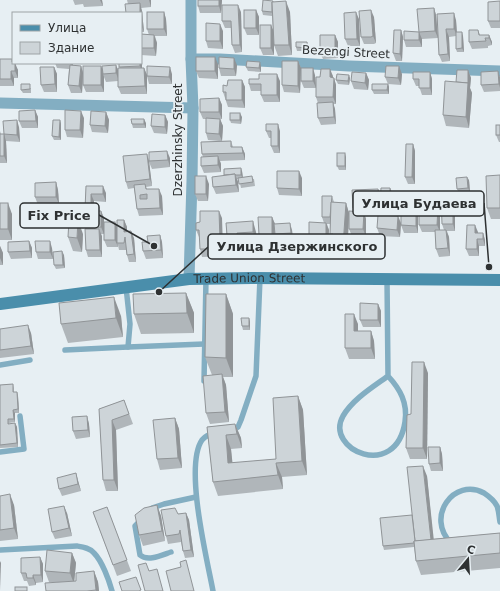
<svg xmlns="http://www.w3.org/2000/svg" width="500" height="591" viewBox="0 0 500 591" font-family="'DejaVu Sans',sans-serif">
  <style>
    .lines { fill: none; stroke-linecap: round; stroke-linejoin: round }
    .lane { stroke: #83aec2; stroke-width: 5.5 }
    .street { stroke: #83aec2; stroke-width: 11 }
    .secondary { stroke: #4a8eab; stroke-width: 12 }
    .wall { fill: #b0b6ba }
    .shaded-wall { fill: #909497 }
    .building { fill: #cdd4d8; stroke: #909497; fill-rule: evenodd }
    .labels { text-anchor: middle; stroke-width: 3.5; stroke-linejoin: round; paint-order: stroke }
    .street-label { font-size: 12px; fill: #2e3132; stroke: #e7eff3 }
    .leader { fill: none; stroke: #2e3132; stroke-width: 1.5 }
    .callout-dot { fill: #2e3132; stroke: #e7eff3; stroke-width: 1.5 }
    .callout { fill: #e7eff3; stroke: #2e3132; stroke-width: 1.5 }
    .callout-label { font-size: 13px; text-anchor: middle; font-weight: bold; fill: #2e3132 }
  </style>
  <rect width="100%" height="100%" fill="#e7eff3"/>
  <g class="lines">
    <g class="lane">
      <path d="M387,279L388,376C400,389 408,403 405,422C396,481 324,450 343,416C353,399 373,387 388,376"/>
      <polyline points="126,287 130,324 128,347 204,344"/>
      <polyline points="65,350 128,347"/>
      <polyline points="0,365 30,360"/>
      <polyline points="204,381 206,279"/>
      <polyline points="232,431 238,427 241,420 256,376 260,278"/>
      <polyline points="0,452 24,449 20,416"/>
      <polyline points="152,508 164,504 196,497"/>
      <path d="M142,519L135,526L140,555C148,562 162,555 171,552"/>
      <path d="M451,543C425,517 454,477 484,493C490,497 494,500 497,506C499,511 499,517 500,522"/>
      <path d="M0,550L77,546C83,547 90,548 94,553C102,561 109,580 112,591"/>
      <path d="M213,591C207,559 184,466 202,440C206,435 210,434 215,433"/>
    </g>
    <g class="street">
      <polyline points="191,59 220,59 349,66 500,71"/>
      <polyline points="0,103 193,108"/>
      <polyline points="189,279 192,181 193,108 191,59 191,0"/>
    </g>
    <path class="secondary" id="s1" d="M0,304L189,279L252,278L500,280"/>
  </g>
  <g class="wall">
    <polygon points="73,0 102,0 103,6 84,7 83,4 75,5"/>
    <polygon points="127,0 151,0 151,7 141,8 142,11 144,32 141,32 141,13 128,4"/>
    <polygon points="222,0 221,13 200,13 198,6"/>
    <polygon points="500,1 500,28 491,28 488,21"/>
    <polygon points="273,2 290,12 292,55 278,56 274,45 274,40 274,55 263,55 260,48 271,25 273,31 272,16 263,15 262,11"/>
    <polygon points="434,8 436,15 438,38 422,39 422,47 406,47 404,40 419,32"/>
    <polygon points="256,10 259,17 259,35 247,35 244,28"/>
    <polygon points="164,12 166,19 167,36 155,36 157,43 156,56 141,55 141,34 149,35 147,29"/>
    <polygon points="241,12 242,52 235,53 232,45 231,28 225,28 222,21"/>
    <polygon points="437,14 456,20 457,32 463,36 464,52 457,52 456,49 456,36 449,37 450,61 442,62 439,55"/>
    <polygon points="374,17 376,43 374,44 364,44 361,37"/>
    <polygon points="359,19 360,46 348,46 345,39"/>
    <polygon points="401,30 403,37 402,61 396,61 393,53"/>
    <polygon points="478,30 480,35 489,35 492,42 492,45 488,46 488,48 472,49 469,42"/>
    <polygon points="223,31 223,49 208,48 206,41"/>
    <polygon points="335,35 338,42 338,58 323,59 320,52"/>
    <polygon points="309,46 309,51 297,51 296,47"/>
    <polygon points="141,56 142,58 142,68 144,68 147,75 147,94 121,94 118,87 118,81 106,82 104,77 104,92 86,92 83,85 83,78 82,93 71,93 68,85 69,69 57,68 55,63 73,63 73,65 81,66 83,72 103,70 118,70 120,68 119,67 141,63"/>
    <polygon points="0,59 12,59 13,63 18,70 18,78 14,78 14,86 0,86"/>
    <polygon points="298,61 301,68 300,93 284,92 282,85"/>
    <polygon points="218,64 218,79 199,78 196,71"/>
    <polygon points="237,65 236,76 221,76 219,68"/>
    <polygon points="261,66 261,72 248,71 246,67"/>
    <polygon points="54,67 57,74 57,92 44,92 41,85"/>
    <polygon points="468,70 471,78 470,88 472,93 469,128 446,126 443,115 456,82"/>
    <polygon points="430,72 432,79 432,95 422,95 419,86 416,86 413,79"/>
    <polygon points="366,73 369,80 368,90 354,89 351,81"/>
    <polygon points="172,74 172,84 149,84 147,76"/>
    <polygon points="402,74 401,85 388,84 385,77"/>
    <polygon points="315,75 316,88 304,88 301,81"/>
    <polygon points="333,76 333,78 334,78 336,85 336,104 333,104 335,109 336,124 321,125 318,118 318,103 316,97"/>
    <polygon points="500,77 500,91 484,92 481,85"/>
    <polygon points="350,78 349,85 338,84 336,80"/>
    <polygon points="259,79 280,81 280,102 264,102 261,95 261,91 251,91 249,84"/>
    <polygon points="242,80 245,87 245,108 228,107 223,92 227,86"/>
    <polygon points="388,84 389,87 389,94 374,94 372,90"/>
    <polygon points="31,88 31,93 23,93 21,90"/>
    <polygon points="219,98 222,105 222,119 218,119 220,119 223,126 222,141 231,141 233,147 242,147 245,154 245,160 220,161 221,164 221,172 204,173 201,166 203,157 202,154 219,141 208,140 206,133 206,119 203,119 200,112"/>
    <polygon points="35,110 38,117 38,128 22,128 19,121"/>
    <polygon points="106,112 109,120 108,133 92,132 90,125"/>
    <polygon points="165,115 168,122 167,134 154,133 151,126"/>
    <polygon points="242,117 241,124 231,123 230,120"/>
    <polygon points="84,118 83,138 67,137 65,130"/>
    <polygon points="60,120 61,124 61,140 54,140 52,136"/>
    <polygon points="146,123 146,128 133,128 132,124"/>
    <polygon points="500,125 500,142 499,142 496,135"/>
    <polygon points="19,127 20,142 6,141 7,163 0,163 0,131 1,134 4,134"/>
    <polygon points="266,131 280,131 280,153 274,153 271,146 271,138 269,138"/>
    <polygon points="413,144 415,151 415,184 408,184 405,177"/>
    <polygon points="346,157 346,170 339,170 337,166"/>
    <polygon points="170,158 170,167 152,169 149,162 152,186 146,187 147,189 162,196 163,215 139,216 137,209 134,188 128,189 126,182 149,160"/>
    <polygon points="242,171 243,177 254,179 255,186 241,188 239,179 237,179 238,182 239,192 216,194 213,187 224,175"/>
    <polygon points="500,175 500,219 491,219 487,208"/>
    <polygon points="302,178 302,196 279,195 277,188"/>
    <polygon points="469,180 470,192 459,193 457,189"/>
    <polygon points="56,182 58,190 59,204 38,205 35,197"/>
    <polygon points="209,184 208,201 198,201 195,194"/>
    <polygon points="86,186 106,193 106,202 94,201 94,207 96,207 98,211 101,211 104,218 104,234 101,234 102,257 88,257 86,250 85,229 84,227 86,210 85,209"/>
    <polygon points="390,188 393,195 393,212 383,212 381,206 362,207 363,212 366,219 366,237 352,236 349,229 349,220 347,256 336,256 330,234 330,224 327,224 329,230 328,243 311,242 309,235 324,223 322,217 332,196 334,202 346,203 349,213 354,212 353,208 352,190 378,189 380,195"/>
    <polygon points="453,196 455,204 455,231 447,231 449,237 450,256 439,257 436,249 435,232 422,232 419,225 440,215 440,230 444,230 442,224"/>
    <polygon points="0,203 12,214 12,240 0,240"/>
    <polygon points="418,203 418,233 404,233 401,225"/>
    <polygon points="272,217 275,224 292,230 293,240 277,241 275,235 275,242 261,243 259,235"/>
    <polygon points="222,218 222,240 227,244 226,223 256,232 257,242 255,242 258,250 258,256 231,257 229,250 229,256 202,257 200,249 200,237 199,237 196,230 200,222"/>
    <polygon points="124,220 127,227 127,232 134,238 136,262 129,262 127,255 126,250 119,250 118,245 118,247 107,247 104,240"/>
    <polygon points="401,223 400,237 380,236 377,228"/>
    <polygon points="478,232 478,233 483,233 485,240 485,246 479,246 479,256 469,256 466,249"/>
    <polygon points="83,234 82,252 73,251 68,237"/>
    <polygon points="160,235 162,242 163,258 146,259 143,251 148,242"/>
    <polygon points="29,241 32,248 32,258 11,259 8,252"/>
    <polygon points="0,246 3,253 3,265 0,265"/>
    <polygon points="52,248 53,259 38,259 36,252"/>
    <polygon points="64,255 65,268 56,269 54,265"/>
    <polygon points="186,293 194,313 194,333 141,334 134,314"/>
    <polygon points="226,294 233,314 233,377 223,377 226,385 229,422 210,424 206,413 212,375 205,357"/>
    <polygon points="378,304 381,311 381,327 363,327 360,320"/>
    <polygon points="121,316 123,337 68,343 61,324"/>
    <polygon points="249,318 250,322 250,330 243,330 242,326"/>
    <polygon points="358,324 358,331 371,331 374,341 375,359 349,359 345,348"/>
    <polygon points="0,329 31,333 34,354 0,358"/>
    <polygon points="428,373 427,459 410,459 406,448 411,414"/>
    <polygon points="13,384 14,388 14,392 17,392 18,396 19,413 15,413 15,422 9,423 9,424 15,423 17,427 18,447 0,448 0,385"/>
    <polygon points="298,396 303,410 307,475 282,477 283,489 218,496 213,482 207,427 235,424 241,438 242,448 231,449 232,463 276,459"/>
    <polygon points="124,400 133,424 116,430 118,491 106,491 103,480 99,409"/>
    <polygon points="87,416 89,424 90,437 76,439 73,431"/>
    <polygon points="175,418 179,429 182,468 160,470 157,459"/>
    <polygon points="440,447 442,454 443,471 431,471 429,464"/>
    <polygon points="76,473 81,491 62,496 59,489"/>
    <polygon points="427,476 433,539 500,533 500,568 421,575 416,561 414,547 384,550 383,546 412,515"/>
    <polygon points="0,496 14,505 18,539 0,541"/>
    <polygon points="157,505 161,516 165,541 143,546 139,535"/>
    <polygon points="107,507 131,571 117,576 93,512"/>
    <polygon points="67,513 72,536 55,539 52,532"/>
    <polygon points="186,513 189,520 194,557 185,558 183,551 181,542 168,544 166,536"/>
    <polygon points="72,553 76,563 74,581 76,581 94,571 98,582 99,591 46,591 58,582 49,582 45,571"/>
    <polygon points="40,557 43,564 43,582 36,583 36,585 29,586 27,581 24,581 21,573"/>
  </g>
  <g class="shaded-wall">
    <polygon points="100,0 102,0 103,6"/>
    <polygon points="149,0 151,0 151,7"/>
    <polygon points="219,0 222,0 221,13 219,6"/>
    <polygon points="286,1 290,12 292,55 289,45"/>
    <polygon points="140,3 142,11 144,32 141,25 141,13 140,13"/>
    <polygon points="238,5 241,12 242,52 240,45"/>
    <polygon points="434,8 436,15 438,38 435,31"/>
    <polygon points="256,10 259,17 259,35 256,28"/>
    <polygon points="371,10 374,17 376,43 373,36"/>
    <polygon points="164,12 166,19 167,36 164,29"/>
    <polygon points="356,12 359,19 360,46 357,39"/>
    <polygon points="454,13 456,20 457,36 454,29"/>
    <polygon points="220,24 223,31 223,49 220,41"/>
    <polygon points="271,25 274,32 274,55 271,48"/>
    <polygon points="446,29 449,37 450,61 448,54"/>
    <polygon points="401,30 403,37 402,61 400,54"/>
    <polygon points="419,32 422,39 422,47 419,40"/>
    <polygon points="462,32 463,36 464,52 462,48"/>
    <polygon points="154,35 157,43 156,56 154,48"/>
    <polygon points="335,35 338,42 338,58 335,51"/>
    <polygon points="489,35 492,42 492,45 489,38"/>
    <polygon points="307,42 309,46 309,51 307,48"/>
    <polygon points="141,56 142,58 142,73 140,66 140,63 141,63"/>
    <polygon points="215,57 218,64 218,79 215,71"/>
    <polygon points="234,58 237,65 236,76 234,69"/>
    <polygon points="298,61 301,68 300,93 298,86"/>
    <polygon points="260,62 261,66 261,72 259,68"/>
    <polygon points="15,63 18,70 18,78 15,71"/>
    <polygon points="70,63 73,63 73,70"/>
    <polygon points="116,65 119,72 119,81 116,73"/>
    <polygon points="81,66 83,73 82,93 79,86"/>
    <polygon points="101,66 104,73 103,74 104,77 104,92 101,85"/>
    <polygon points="399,66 402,74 401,85 398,78"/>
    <polygon points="54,67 57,74 57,92 55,84"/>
    <polygon points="170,67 172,74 172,84 169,77"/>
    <polygon points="144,68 147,75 147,94 145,86"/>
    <polygon points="313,68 315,75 316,88 313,81"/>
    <polygon points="330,69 333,76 332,85 330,77"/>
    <polygon points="468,70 471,78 470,88 472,93 469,128 466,117"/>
    <polygon points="11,71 14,78 14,86 11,79"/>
    <polygon points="498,71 500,77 500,88 499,84"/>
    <polygon points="430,72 432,79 432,95 430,88"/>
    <polygon points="366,73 369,80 368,90 365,83"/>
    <polygon points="277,74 280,81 280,102 277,95"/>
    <polygon points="349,75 350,78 349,85 348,81"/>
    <polygon points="334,78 336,85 336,104 333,97"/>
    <polygon points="242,80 245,87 245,108 242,100"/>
    <polygon points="388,84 389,87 389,94 387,90"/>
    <polygon points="219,98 222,105 222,119 219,112"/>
    <polygon points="333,102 335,109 336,124 334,117"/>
    <polygon points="35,110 38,117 38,128 36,121"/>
    <polygon points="81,111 84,118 83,138 80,130"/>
    <polygon points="106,112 109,120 108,133 105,126"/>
    <polygon points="240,113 242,117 241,124 240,120"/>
    <polygon points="165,115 168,122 167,134 165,127"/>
    <polygon points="144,119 146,123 146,128 144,124"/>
    <polygon points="220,119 223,126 222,141 219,134"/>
    <polygon points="17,120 19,127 20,142 17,135"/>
    <polygon points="60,120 61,124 61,140 59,137"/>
    <polygon points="278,124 280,131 280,153 278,146"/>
    <polygon points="4,134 6,141 7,163 4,156"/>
    <polygon points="413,144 415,151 415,184 412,177"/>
    <polygon points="242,147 245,154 245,160 243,153"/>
    <polygon points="167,151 170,158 170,167 168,160"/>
    <polygon points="345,153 346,157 346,170 345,166"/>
    <polygon points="147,154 149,161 152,186 150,179"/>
    <polygon points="218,156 221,164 221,172 218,165"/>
    <polygon points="241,168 242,171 243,179 241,175"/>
    <polygon points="299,171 302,178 302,196 299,189"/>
    <polygon points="235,174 238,182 239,192 236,185"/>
    <polygon points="206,176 209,184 208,201 206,194"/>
    <polygon points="467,177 469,180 470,192 468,188"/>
    <polygon points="56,182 58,190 59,204 56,197"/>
    <polygon points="103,186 106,193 106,202 103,194"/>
    <polygon points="390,188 393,195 393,212 390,205"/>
    <polygon points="159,189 162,196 163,215 160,208"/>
    <polygon points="378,189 381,196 381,206 379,198"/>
    <polygon points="91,194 94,201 94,216 91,209"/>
    <polygon points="416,196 418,203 418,233 416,226"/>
    <polygon points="453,196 455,204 455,231 453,224"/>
    <polygon points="360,200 362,207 363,215 360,208"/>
    <polygon points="8,203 12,214 12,240 8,229"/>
    <polygon points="346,203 349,213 347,256 343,246"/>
    <polygon points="438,208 440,215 440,232 437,225"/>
    <polygon points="101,211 104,218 104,234 101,227"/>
    <polygon points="219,211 222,218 223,248 220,240"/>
    <polygon points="364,212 366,219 366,237 363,229"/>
    <polygon points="398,216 401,223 400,237 397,230"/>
    <polygon points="272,217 275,224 275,242 272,235"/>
    <polygon points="78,220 83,234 82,252 77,238"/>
    <polygon points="124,220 127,227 127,239 124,232"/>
    <polygon points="253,221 256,232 257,242 253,232"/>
    <polygon points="115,222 118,229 117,243 118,247 115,240"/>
    <polygon points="290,223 292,230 293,240 291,233"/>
    <polygon points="326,223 329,230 328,243 326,236"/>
    <polygon points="475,225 478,232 478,240 475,233"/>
    <polygon points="99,229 102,236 102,257 100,250"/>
    <polygon points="446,230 449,237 450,256 448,248"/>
    <polygon points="131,231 134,238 136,262 134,254"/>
    <polygon points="237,233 240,243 237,240"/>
    <polygon points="483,233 485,240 485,246 483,239"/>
    <polygon points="160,235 162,242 163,258 161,250"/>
    <polygon points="254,239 258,250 258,256 255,245"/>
    <polygon points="477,239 479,246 479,256 477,249"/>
    <polygon points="226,240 228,247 229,250 229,256 226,249"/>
    <polygon points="29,241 32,248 32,258 30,251"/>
    <polygon points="50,241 52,248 53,259 50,252"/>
    <polygon points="0,246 3,253 3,265 0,258"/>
    <polygon points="62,251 64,255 65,268 63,265"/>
    <polygon points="186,293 194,313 194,333 187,313"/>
    <polygon points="226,294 233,314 233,377 226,358"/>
    <polygon points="114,297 121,316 123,337 116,318"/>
    <polygon points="378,304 381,311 381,327 378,320"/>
    <polygon points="354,314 358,324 358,341 354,331"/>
    <polygon points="249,318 250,322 250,330 249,326"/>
    <polygon points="28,325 31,333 34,354 31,346"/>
    <polygon points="371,331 374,341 375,359 371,348"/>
    <polygon points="424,362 428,373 427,459 423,448"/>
    <polygon points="222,374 226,385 229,422 225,412"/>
    <polygon points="17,392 18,396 19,413 18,409"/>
    <polygon points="298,396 303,410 307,475 302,461"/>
    <polygon points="13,410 15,413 15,422 14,419"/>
    <polygon points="87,416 89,424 90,437 88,430"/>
    <polygon points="175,418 179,429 182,468 178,458"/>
    <polygon points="112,420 116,430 118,491 114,480"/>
    <polygon points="15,423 17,427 18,447 17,443"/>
    <polygon points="235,424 241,438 242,448 237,434"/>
    <polygon points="226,435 231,449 234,477 228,463"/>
    <polygon points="440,447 442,454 443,471 440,463"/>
    <polygon points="276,463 282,477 283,489 278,475"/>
    <polygon points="423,466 427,476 435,551 431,540"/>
    <polygon points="76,473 78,481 81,491 78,484"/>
    <polygon points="10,494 14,505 18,539 14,528"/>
    <polygon points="157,505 161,516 165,541 162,531"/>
    <polygon points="64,506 67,513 72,536 69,528"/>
    <polygon points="186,513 189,520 194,557 191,550"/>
    <polygon points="72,553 76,563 74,584 70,573"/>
    <polygon points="40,557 43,564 43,582 41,575"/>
    <polygon points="0,561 1,563 0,590"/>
    <polygon points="94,571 98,582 99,591 96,591"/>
    <polygon points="33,575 36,583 36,585 33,578"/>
  </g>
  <g class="building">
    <rect x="198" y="0" width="21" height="6"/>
    <polygon points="263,0 273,1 273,2 272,2 272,12 262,11"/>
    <polygon points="286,1 289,45 274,45 272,2"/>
    <polygon points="500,1 500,21 488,21 488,2"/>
    <polygon points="140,3 140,13 126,13 125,4"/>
    <polygon points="222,5 238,5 240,45 232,45 231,21 222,21"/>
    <polygon points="434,8 435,31 419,32 417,9"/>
    <rect x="244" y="10" width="12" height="18"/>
    <polygon points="371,10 373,36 371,37 361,37 359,11"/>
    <rect x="147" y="12" width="17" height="17"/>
    <polygon points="356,12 357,39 345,39 344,13"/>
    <polygon points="454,13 454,29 446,29 448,54 439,55 437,14"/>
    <polygon points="206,23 220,24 220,41 206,41"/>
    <rect x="260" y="25" width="11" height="23"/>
    <polygon points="394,30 401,30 400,54 393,53"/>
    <polygon points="469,30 478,30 479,35 489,35 489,38 485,38 486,41 469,42"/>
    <polygon points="404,31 419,32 419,40 404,40"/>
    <polygon points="456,32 462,32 462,48 456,49"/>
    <polygon points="141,34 154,35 154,48 141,48"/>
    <polygon points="320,35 335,35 335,51 320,52"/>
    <polygon points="296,42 307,42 307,48 296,47"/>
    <rect x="196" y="57" width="19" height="14"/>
    <polygon points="219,57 234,58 234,69 219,68"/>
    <polygon points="0,59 12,59 12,62 15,63 15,71 11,71 11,79 0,79"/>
    <polygon points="247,61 260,62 259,68 246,67"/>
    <polygon points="282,61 298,61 298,86 282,85"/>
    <polygon points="119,63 140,63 140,66 119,67"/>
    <polygon points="70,65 81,66 79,86 68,85"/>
    <polygon points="116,65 116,73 103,74 102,66"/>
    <rect x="83" y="66" width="18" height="19"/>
    <polygon points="147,66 170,67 169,77 147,76"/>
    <polygon points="386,66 399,66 398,78 385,77"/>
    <polygon points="40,67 54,67 55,84 41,85"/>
    <polygon points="118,68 144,68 145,86 118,87"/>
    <rect x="301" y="68" width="12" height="13"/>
    <polygon points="321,69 330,69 330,77 334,78 333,97 316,97 316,77 320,77"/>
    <polygon points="457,70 468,70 468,83 456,82"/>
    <polygon points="498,71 499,84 481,85 481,72"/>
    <polygon points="352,72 366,73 365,83 351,81"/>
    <polygon points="413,72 430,72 430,88 419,88 419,79 413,79"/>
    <polygon points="259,74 277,74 277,95 261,95 261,84 249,84 249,79 259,79"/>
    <polygon points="337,74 349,75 348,81 336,80"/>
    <polygon points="228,80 242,80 242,100 226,100 226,92 223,92 223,85 227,86"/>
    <polygon points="445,81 468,83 466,117 443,115"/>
    <polygon points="21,84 30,84 30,89 21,90"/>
    <polygon points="372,84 388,84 387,90 372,90"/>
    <polygon points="219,98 219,112 200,112 200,99"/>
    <polygon points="333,102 334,117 318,118 317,103"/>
    <polygon points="35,110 36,121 19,121 19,111"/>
    <polygon points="65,110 81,111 80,130 65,130"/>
    <polygon points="91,111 106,112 105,126 90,125"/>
    <rect x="230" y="113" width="10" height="7"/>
    <polygon points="152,114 165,115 165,127 151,126"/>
    <polygon points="206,118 220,119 219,134 206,133"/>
    <polygon points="131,119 144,119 144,124 132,124"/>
    <polygon points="17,120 17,135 4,134 4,156 0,156 0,134 4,134 3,121"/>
    <polygon points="53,120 60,120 59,137 52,136"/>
    <polygon points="266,124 278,124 278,146 271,146 271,131 266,131"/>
    <rect x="496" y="125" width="4" height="10"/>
    <polygon points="231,141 231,147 242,147 243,153 202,154 201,142"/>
    <polygon points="406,144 413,144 412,177 405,177"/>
    <polygon points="167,151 168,160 149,161 149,152"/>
    <rect x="337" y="153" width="8" height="13"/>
    <polygon points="147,154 150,179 126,182 123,156"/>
    <polygon points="218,156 218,165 201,166 201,157"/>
    <polygon points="241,168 241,175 235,175 235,174 224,175 224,169"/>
    <polygon points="277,171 299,171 299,189 277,188"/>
    <polygon points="235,174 236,185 213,187 212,177"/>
    <polygon points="500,175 500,208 487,208 486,176"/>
    <rect x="195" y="176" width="11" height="18"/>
    <polygon points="252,176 253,182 239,184 238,178"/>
    <polygon points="467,177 468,188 457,189 456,178"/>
    <polygon points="56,182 56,197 35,197 35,183"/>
    <path d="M145,184L146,189H159L160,208L137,209L134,185ZM147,194V199H140V195Z"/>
    <polygon points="86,186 103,186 103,194 91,194 91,209 91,207 96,207 96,211 101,211 101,227 84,227 84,210 91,210 91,209 85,209"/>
    <polygon points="381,188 390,188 390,205 380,205"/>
    <polygon points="378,189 379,198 360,200 360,208 353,208 352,190"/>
    <polygon points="401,195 416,196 416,226 401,225"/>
    <polygon points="322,196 332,196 330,217 322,217"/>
    <polygon points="441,196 453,196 453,224 442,224"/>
    <polygon points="331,202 346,203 343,246 333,245 333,234 330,234"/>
    <rect x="0" y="203" width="8" height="26"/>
    <polygon points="419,208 438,208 437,225 419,225"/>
    <polygon points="200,211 219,211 220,240 226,240 226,249 200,249 199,230 196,230 196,223 200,222"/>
    <polygon points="349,211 364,212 363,229 349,229"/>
    <polygon points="378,215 398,216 397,230 377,228"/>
    <polygon points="258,217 272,217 272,235 259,235"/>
    <polygon points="69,220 78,220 77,238 68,237"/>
    <polygon points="117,220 124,220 124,232 131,231 134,254 127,255 125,237 124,243 117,243"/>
    <polygon points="253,221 253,232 237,233 237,240 254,239 255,245 228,247 226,223"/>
    <rect x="104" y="222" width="11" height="18"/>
    <polygon points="309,222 326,223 326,236 309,235"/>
    <polygon points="290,223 291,233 275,234 274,224"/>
    <polygon points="467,225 475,225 475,233 483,233 483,239 477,239 477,249 466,249"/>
    <polygon points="85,229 99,229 100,250 86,250"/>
    <polygon points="435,230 446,230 448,248 436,249"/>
    <polygon points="160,235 161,250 143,251 142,242 148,242 147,236"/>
    <polygon points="29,241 30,251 8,252 8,242"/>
    <polygon points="35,241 50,241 50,252 36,252"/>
    <polygon points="62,251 63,265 54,265 53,252"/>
    <polygon points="186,293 187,313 134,314 133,294"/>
    <polygon points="206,294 226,294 226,358 205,357"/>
    <polygon points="114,297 116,318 61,324 59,303"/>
    <polygon points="360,303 378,304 378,320 360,320"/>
    <polygon points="345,314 354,314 354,331 371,331 371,348 345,348"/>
    <polygon points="241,318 249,318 249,326 242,326"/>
    <polygon points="28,325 31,346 0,350 0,329"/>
    <polygon points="412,362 424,362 423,448 406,448 407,415 411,414"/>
    <polygon points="222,374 225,412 206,413 203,376"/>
    <polygon points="13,384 13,392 17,392 18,409 13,410 14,419 8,419 8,424 15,423 17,443 0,445 0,385"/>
    <polygon points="298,396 302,461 276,463 278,475 213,482 207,427 235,424 237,434 226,435 228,463 276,459 273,398"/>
    <polygon points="124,400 129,414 112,420 114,480 103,480 99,409"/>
    <polygon points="87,416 88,430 73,431 72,417"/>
    <polygon points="175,418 178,458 157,459 153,420"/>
    <polygon points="428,447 440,447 440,463 429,464"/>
    <polygon points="423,466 431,540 415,541 407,467"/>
    <polygon points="76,473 78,484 59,489 57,478"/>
    <polygon points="10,494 14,528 0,530 0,496"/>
    <polygon points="157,505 162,531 139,535 135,515 144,508"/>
    <polygon points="64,506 69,528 52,532 48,509"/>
    <polygon points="107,507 127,560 113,565 93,512"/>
    <polygon points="175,508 178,514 186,513 191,550 183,551 180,530 179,534 166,536 161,510"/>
    <polygon points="412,515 415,541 414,541 414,543 383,546 380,518"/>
    <polygon points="500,533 500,553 416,561 414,541"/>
    <polygon points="47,550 72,553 70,573 45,571"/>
    <polygon points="40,557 41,575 33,575 33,578 27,578 26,573 21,573 21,558"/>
    <polygon points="186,560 194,591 171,591 166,571 181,567 180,562"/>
    <polygon points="146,563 149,571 157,569 163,591 145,591 138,565"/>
    <polygon points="94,571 96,590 87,591 46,591 45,583 76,581 76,573"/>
    <polygon points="136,577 141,590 140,590 140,591 122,591 119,582"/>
    <rect x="15" y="587" width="12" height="4"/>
  </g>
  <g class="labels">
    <g class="street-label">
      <text transform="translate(346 52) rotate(3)" y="4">Bezengi Street</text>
      <text transform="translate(178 140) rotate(-90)" y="4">Dzerzhinsky Street</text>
      <text dy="4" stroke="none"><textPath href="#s1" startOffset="251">Trade Union Street</textPath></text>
    </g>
  </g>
  <path class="leader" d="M489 267L484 203M154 246L99 215M159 292L208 247"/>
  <g class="callout-dot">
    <circle cx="489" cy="267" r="4"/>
    <circle cx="154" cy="246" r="4"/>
    <circle cx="159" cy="292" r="4"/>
  </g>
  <g class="callout">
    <rect x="353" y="191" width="131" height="25" rx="4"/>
    <rect x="20" y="203" width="79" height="25" rx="4"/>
    <rect x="208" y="234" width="177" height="25" rx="4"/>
  </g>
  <g class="callout-label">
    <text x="419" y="208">Улица Будаева</text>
    <text x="59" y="220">Fix Price</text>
    <text x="297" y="251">Улица Дзержинского</text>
  </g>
  <rect x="12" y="12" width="130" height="52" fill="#e7eff3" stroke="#9da3a6"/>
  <rect x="20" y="25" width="20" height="6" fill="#4a8eab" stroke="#9da3a6"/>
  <text x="48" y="32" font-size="12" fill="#2e3132">Улица</text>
  <rect x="20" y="42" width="20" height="12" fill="#cdd4d8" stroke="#9da3a6"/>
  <text x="48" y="52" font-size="12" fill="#2e3132">Здание</text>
  <g transform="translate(468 559) rotate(18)" stroke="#e7eff3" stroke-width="3" paint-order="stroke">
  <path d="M0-3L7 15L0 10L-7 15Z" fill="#2e3132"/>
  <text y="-6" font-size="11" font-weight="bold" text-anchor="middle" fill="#2e3132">С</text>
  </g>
</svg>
